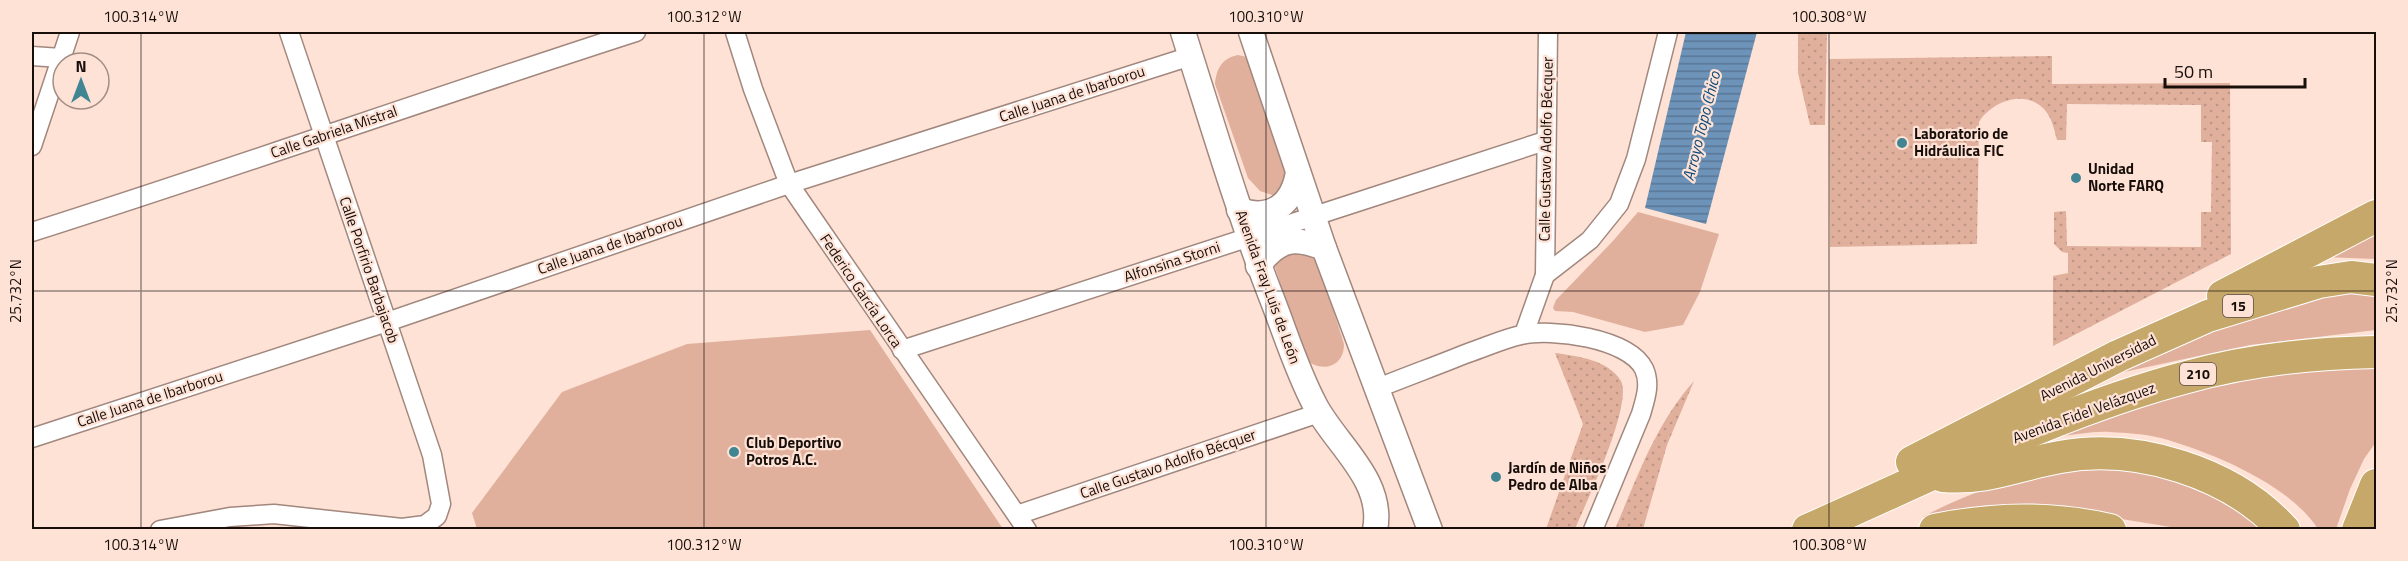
<svg xmlns="http://www.w3.org/2000/svg" width="2408" height="561" viewBox="0 0 2408 561" font-family="'Titillium Web',sans-serif">
  <style>
    .green { fill: #e0b09d }
    .garden { fill: url(#garden-dots) }
    .water { fill: url(#water-rules) }
    .lines { fill: none; stroke-linecap: round; stroke-linejoin: round }
    .minor-casing { stroke: #a1877d; stroke-width: 21 }
    .tertiary-casing { stroke: #a1877d; stroke-width: 27 }
    .trunk-casing { stroke: #fff; stroke-width: 34 }
    .minor { stroke: #fff; stroke-width: 18 }
    .tertiary { stroke: #fff; stroke-width: 24 }
    .trunk { stroke: #c6a86a; stroke-width: 32 }
    .ticks { fill: none; stroke: #170e0a; stroke-width: 1.5; stroke-opacity: 0.45 }
    .poi-dot { fill: #418593; stroke: #fee2d6; stroke-width: 2 }
    .labels { text-anchor: middle; stroke-width: 4.5; stroke-linejoin: round; paint-order: stroke }
    .shield { fill: #fee2d6; stroke: #5c4e47; stroke-width: 1.5 }
    .shield-label { font-size: 14px; font-weight: bold; fill: #170e0a }
    .street-label { font-size: 15px; fill: #170e0a; stroke: #fee2d6 }
    .poi-label { font-size: 15px; font-weight: bold; fill: #170e0a; stroke: #fee2d6; text-anchor: start }
    .water-label { font-size: 16px; font-style: italic; fill: #0b497a; stroke: #fee2d6 }
    .neatline { fill: none; stroke: #170e0a; stroke-width: 2 }
    .ticks-label { font-size: 15px; text-anchor: middle; fill: #170e0a }
  </style>
  <defs>
    <pattern id="garden-dots" width="8" height="8" patternUnits="userSpaceOnUse" patternTransform="scale(1.5)"><rect width="8" height="8" fill="#e0b09d"/><path d="M2 2h.1M6 6h.1" fill="none" stroke="#bf9686" stroke-width="1.8" stroke-linecap="round"/></pattern>
    <pattern id="water-rules" width="6" height="5" patternUnits="userSpaceOnUse" patternTransform="scale(1.5)"><rect width="6" height="5" fill="#6d93b9"/><path d="M0 2.5h6" fill="none" stroke="#597695"/></pattern>
  </defs>
  <rect width="100%" height="100%" fill="#fee2d6"/>
  <g class="green">
    <path d="M1238,55L1247,57L1290,177L1275,196L1260,191L1248,178L1215,84C1216,69 1222,58 1238,55Z"/>
    <polygon points="1638,212 1719,234 1700,292 1683,325 1645,332 1573,312 1555,311 1553,308 1556,300 1612,242"/>
    <polygon points="2376,229 2376,259 2323,257"/>
    <path d="M1282,252L1316,254L1344,344C1344,369 1319,373 1304,358L1275,267L1277,258Z"/>
    <polygon points="2376,288 2376,330 2250,345 2105,376 2260,302"/>
    <polygon points="870,330 1003,529 477,529 472,513 562,392 687,344"/>
    <path d="M2324,367H2376V442L2364,459L2350,489L2336,529H2318C2289,484 2211,452 2161,438C2145,434 2127,433 2110,432C2093,431 2073,435 2055,437L2128,410L2239,379Z"/>
    <path d="M2104,460L2183,472L2276,529H2183L2029,504L1923,517C1982,484 2039,474 2104,460Z"/>
  </g>
  <g class="garden">
    <polygon points="1798,32 1827,32 1825,125 1810,125 1798,73"/>
    <path d="M2052,56V84L2230,83L2231,254L2053,346V276L2068,273V253L2062,252L2054,244V212L2066,211L2067,246L2201,247V212H2211L2212,142H2201V105L2067,104L2066,140H2057C2054,129 2052,118 2044,109C2025,89 1992,101 1979,122L1977,244L1830,247L1829,59Z"/>
    <path d="M1555,353C1577,356 1609,360 1621,381C1633,405 1586,503 1575,529H1546L1583,424Z"/>
    <path d="M1694,381L1667,445L1643,529H1615C1638,476 1655,425 1694,381Z"/>
  </g>
  <polygon class="water" points="1686,32 1757,32 1706,224 1645,208"/>
  <g class="lines">
    <defs>
      <g id="minor">
        <polyline points="735,32 753,89 789,184 1027,530"/>
        <polyline points="32,56 61,58"/>
        <polyline points="32,146 70,32"/>
        <path d="M32,232C234,168 434,97 636,32"/>
        <polyline points="1545,275 1590,240 1619,204 1636,159 1668,32"/>
        <polyline points="1524,334 1545,275 1548,32"/>
        <polyline points="902,350 1545,141"/>
        <path d="M1378,388C1408,376 1438,365 1468,353C1486,347 1503,339 1521,335C1551,328 1629,338 1644,369C1651,384 1645,400 1641,414L1593,530"/>
        <polyline points="32,438 387,322 789,184 1191,56"/>
        <polyline points="1017,515 1319,413"/>
        <polyline points="160,530 230,517 274,514 402,528 425,525 437,516 441,504 432,455 289,32"/>
      </g>
      <g id="tertiary">
        <path d="M1183,32C1212,123 1239,215 1274,304C1287,338 1298,373 1315,405C1335,444 1385,480 1375,530"/>
        <polyline points="1251,32 1324,248 1430,530"/>
        <path d="M1239,210C1272,221 1293,204 1298,172"/>
        <path d="M1258,266C1278,239 1293,236 1324,248"/>
      </g>
      <g id="trunk">
        <polyline points="2223,296 2376,216"/>
        <polyline points="1912,462 2118,356 2208,316 2319,282 2351,277 2376,280"/>
        <path d="M1943,476C1987,480 2019,464 2060,457C2137,443 2231,472 2284,530"/>
        <path d="M1808,530C1931,476 2058,411 2187,377C2248,360 2314,353 2376,352"/>
        <path d="M1935,530C1992,518 2053,517 2110,530"/>
        <polyline points="2358,530 2376,485"/>
      </g>
    </defs>
    <use href="#minor" class="minor-casing"/>
    <use href="#tertiary" class="tertiary-casing"/>
    <use href="#trunk" class="trunk-casing"/>
    <use href="#minor" class="minor"/>
    <use href="#tertiary" class="tertiary"/>
    <use href="#trunk" class="trunk"/>
  </g>
  <path class="ticks" d="M141,32V530M704,32V530M1266,32V530M1829,32V530M32,291H2376"/>
  <g class="poi-dot">
    <circle cx="1902" cy="143" r="6"/>
    <circle cx="2076" cy="178" r="6"/>
    <circle cx="734" cy="452" r="6"/>
    <circle cx="1496" cy="477" r="6"/>
  </g>
  <g class="labels">
    <g class="shield">
      <rect x="2223" y="295" width="30" height="22" rx="4.5"/>
      <rect x="2180" y="363" width="36" height="22" rx="4.5"/>
    </g>
    <g class="shield-label">
      <text x="2238" y="311">15</text>
      <text x="2198" y="379">210</text>
    </g>
    <g class="street-label">
      <text transform="translate(1072 94) rotate(-18)" y="5">Calle Juana de Ibarborou</text>
      <text transform="translate(334 132) rotate(-19)" y="5">Calle Gabriela Mistral</text>
      <text transform="translate(1546 149) rotate(-89)" y="5">Calle Gustavo Adolfo Bécquer</text>
      <text transform="translate(610 245) rotate(-19)" y="5">Calle Juana de Ibarborou</text>
      <text transform="translate(1172 262) rotate(-18)" y="5">Alfonsina Storni</text>
      <text transform="translate(369 270) rotate(71)" y="5">Calle Porfirio Barbajacob</text>
      <text transform="translate(1268 287) rotate(70)" y="5">Avenida Fray Luis de León</text>
      <text transform="translate(861 291) rotate(56)" y="5">Federico García Lorca</text>
      <text transform="translate(2098 368) rotate(-27)" y="5">Avenida Universidad</text>
      <text transform="translate(150 399) rotate(-18)" y="5">Calle Juana de Ibarborou</text>
      <text transform="translate(2084 413) rotate(-20)" y="5">Avenida Fidel Velázquez</text>
      <text transform="translate(1168 464) rotate(-19)" y="5">Calle Gustavo Adolfo Bécquer</text>
    </g>
    <g class="poi-label">
      <text x="1914" y="139">Laboratorio de<tspan x="1914" dy="17">Hidráulica FIC</tspan></text>
      <text x="2088" y="174">Unidad<tspan x="2088" dy="17">Norte FARQ</tspan></text>
      <text x="746" y="448">Club Deportivo<tspan x="746" dy="17">Potros A.C.</tspan></text>
      <text x="1508" y="473">Jardín de Niños<tspan x="1508" dy="17">Pedro de Alba</tspan></text>
    </g>
    <g class="water-label">
      <text transform="translate(1701 126) rotate(-76)" y="6">Arroyo Topo Chico</text>
    </g>
  </g>
  <rect width="2408" height="561" fill="none" stroke="#fee2d6" stroke-width="66"/>
  <g transform="translate(81 81)"><circle r="28" fill="#fee2d6" stroke="#a28d84" stroke-width="1.5"/>
  <path d="M0-4.5L10 22L0 15L-10 22Z" fill="#418593"/>
  <text y="-9" font-size="16" font-weight="bold" text-anchor="middle" fill="#170e0a">N</text>
  </g>
  <path d="M2165 78v9h140v-9" fill="none" stroke="#170e0a" stroke-width="3"/>
  <text x="2174" y="78" font-size="18" fill="#170e0a" stroke="#fee2d6" stroke-width="4.5" paint-order="stroke">50 m</text>
  <rect x="33" y="33" width="2342" height="495" class="neatline"/>
  <g class="ticks-label">
    <text x="141" y="22">100.314°W</text>
    <text x="704" y="22">100.312°W</text>
    <text x="1266" y="22">100.310°W</text>
    <text x="1829" y="22">100.308°W</text>
    <text transform="translate(16 291) rotate(-90)" y="5">25.732°N</text>
    <text transform="translate(2392 291) rotate(-90)" y="5">25.732°N</text>
    <text x="141" y="550">100.314°W</text>
    <text x="704" y="550">100.312°W</text>
    <text x="1266" y="550">100.310°W</text>
    <text x="1829" y="550">100.308°W</text>
  </g>
</svg>
